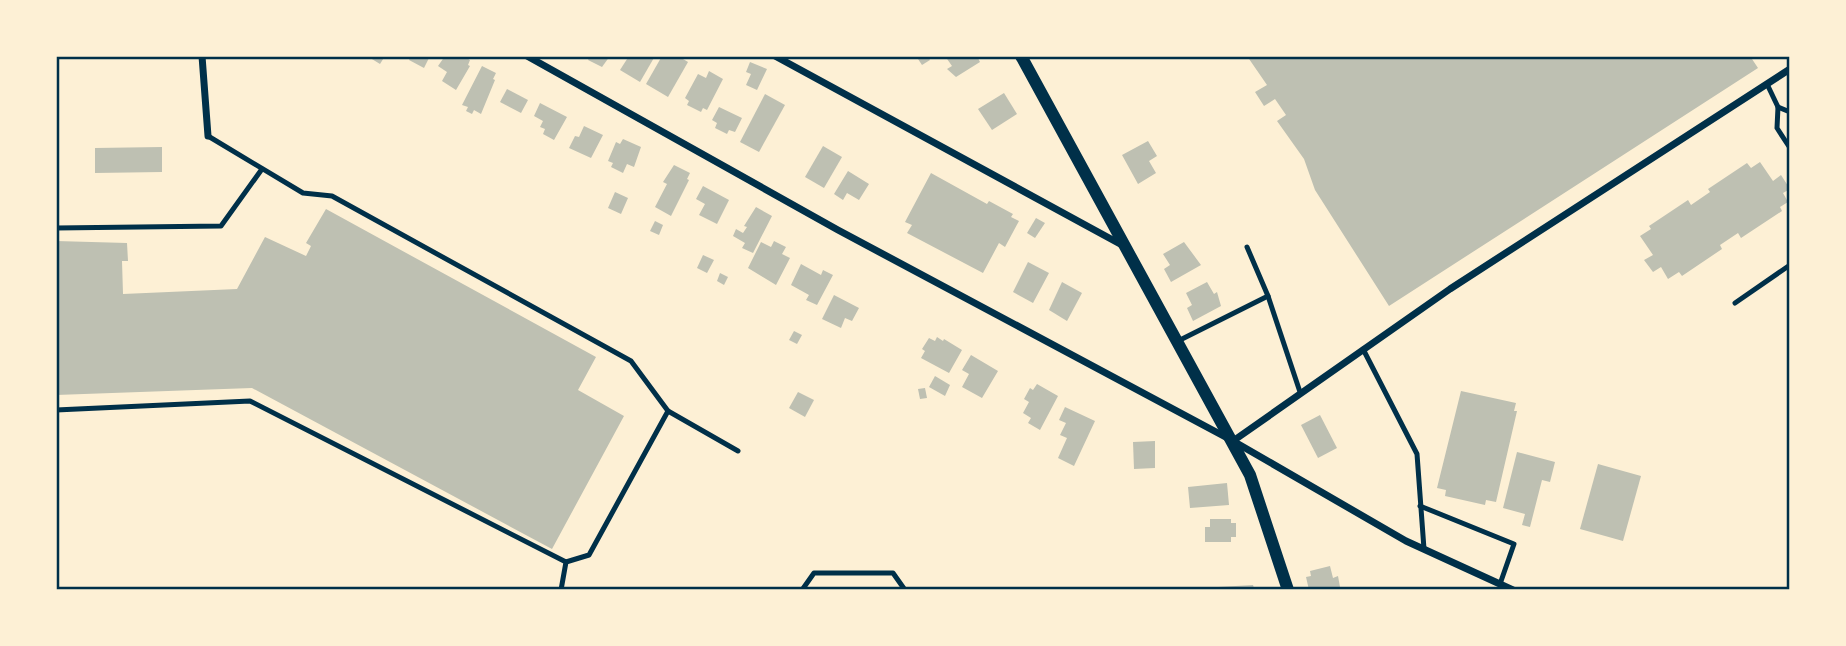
<svg xmlns="http://www.w3.org/2000/svg" width="1846" height="646" viewBox="0 0 1846 646" font-family="'Work Sans',sans-serif">
  <style>
    .building { fill: #bec0b2 }
    .lines { fill: none; stroke-linecap: round; stroke-linejoin: round }
    .service { stroke: #003049; stroke-width: 5 }
    .minor { stroke: #003049; stroke-width: 7 }
    .tertiary { stroke: #003049; stroke-width: 12 }
    .neatline { fill: none; stroke: #003049; stroke-width: 2.5 }
  </style>
  <rect width="100%" height="100%" fill="#fdf0d5"/>
  <g class="building">
    <polygon points="367,56 385,56 380,64"/>
    <polygon points="411,56 430,56 424,68 409,60"/>
    <polygon points="445,56 463,56 470,60 468,65 470,66 456,90 442,81 447,72 438,66"/>
    <polygon points="590,56 610,56 602,67 588,60"/>
    <polygon points="629,56 655,56 640,82 620,70"/>
    <polygon points="662,56 678,56 688,62 668,97 646,84"/>
    <polygon points="923,56 928,56 930,60 922,65 918,59"/>
    <polygon points="945,56 977,56 980,62 956,77 947,69 952,66"/>
    <polygon points="1247,56 1750,56 1758,68 1389,306 1315,190 1304,159 1277,121 1286,115 1275,99 1264,106 1255,92 1267,85"/>
    <polygon points="750,62 767,69 757,90 746,85 751,74 746,72"/>
    <polygon points="482,66 496,73 493,79 495,80 481,114 474,110 472,114 466,111 468,107 462,105"/>
    <polygon points="709,71 723,79 707,110 703,108 701,112 687,105 689,101 685,98 698,74 706,78"/>
    <polygon points="507,89 528,100 521,113 500,102"/>
    <polygon points="1004,93 1017,114 992,130 978,109"/>
    <polygon points="765,94 785,105 759,152 740,142"/>
    <polygon points="540,103 567,117 554,140 543,134 545,129 540,127 543,121 534,116"/>
    <polygon points="719,107 742,118 735,132 729,130 727,134 715,128 717,123 712,120"/>
    <polygon points="584,126 603,135 591,158 569,148 575,136 579,137"/>
    <polygon points="623,139 641,147 634,167 627,164 623,173 611,167 613,163 608,161 616,142 620,144"/>
    <polygon points="1148,141 1157,156 1149,161 1156,173 1138,184 1122,155"/>
    <polygon points="823,146 842,157 824,188 805,177"/>
    <polygon points="162,147 162,172 95,173 95,148"/>
    <polygon points="1760,162 1773,181 1781,175 1790,189 1783,193 1788,202 1780,207 1782,211 1741,238 1738,233 1720,245 1722,249 1682,276 1679,272 1668,279 1661,267 1653,272 1644,260 1653,255 1640,236 1651,229 1649,226 1688,200 1691,205 1710,192 1708,189 1747,163 1751,168"/>
    <polygon points="674,165 690,173 687,179 689,180 671,216 655,207 667,184 663,182"/>
    <polygon points="848,171 869,184 859,200 847,193 843,200 834,194"/>
    <polygon points="931,173 987,204 989,201 1013,214 1011,217 1019,221 1005,247 999,243 983,273 907,233 912,225 905,222"/>
    <polygon points="703,186 729,200 717,224 699,215 705,204 696,199"/>
    <polygon points="615,192 628,198 621,214 608,208"/>
    <polygon points="756,207 772,216 753,253 742,248 745,243 733,236 736,229 743,233 747,227 744,226"/>
    <polygon points="326,209 596,357 578,390 624,416 552,549 252,388 56,395 56,241 127,243 128,261 122,261 123,294 237,289 265,237 306,256 311,246 306,243"/>
    <polygon points="1036,218 1045,223 1035,238 1027,233"/>
    <polygon points="655,221 663,225 659,235 650,231"/>
    <polygon points="774,241 786,247 782,254 790,258 776,285 748,268 761,242 771,247"/>
    <polygon points="1184,242 1201,265 1171,282 1164,269 1170,265 1163,254"/>
    <polygon points="703,255 714,260 707,273 697,268"/>
    <polygon points="1028,262 1049,273 1033,303 1013,292"/>
    <polygon points="801,264 821,275 823,270 833,275 817,305 806,300 809,295 791,285"/>
    <polygon points="720,273 728,277 724,285 717,281"/>
    <polygon points="1062,282 1082,293 1067,321 1049,310"/>
    <polygon points="1207,282 1214,294 1217,292 1221,306 1193,321 1187,308 1192,305 1186,293"/>
    <polygon points="834,295 859,308 852,321 845,318 841,328 822,319"/>
    <polygon points="794,331 802,335 797,344 789,340"/>
    <polygon points="937,337 943,341 944,339 962,350 949,373 921,358 925,351 922,349 929,338 935,341"/>
    <polygon points="971,355 998,371 982,398 962,387 969,374 962,370"/>
    <polygon points="935,376 950,385 945,396 929,387"/>
    <polygon points="1037,384 1058,396 1040,430 1028,423 1031,418 1023,413 1029,402 1024,399 1030,388 1033,390"/>
    <polygon points="925,388 927,398 920,399 918,389"/>
    <polygon points="1461,391 1516,403 1514,411 1517,411 1496,502 1486,500 1485,505 1445,496 1446,490 1437,488"/>
    <polygon points="798,392 814,400 805,417 789,408"/>
    <polygon points="1065,407 1095,421 1074,466 1058,458 1067,438 1060,435 1066,423 1059,420"/>
    <polygon points="1320,415 1337,448 1318,458 1301,425"/>
    <polygon points="1155,441 1155,468 1134,469 1133,442"/>
    <polygon points="1517,452 1555,462 1550,482 1542,480 1530,527 1522,525 1525,514 1503,508"/>
    <polygon points="1598,464 1641,476 1623,541 1580,529"/>
    <polygon points="1227,483 1229,505 1190,508 1188,487"/>
    <polygon points="1210,519 1231,519 1231,523 1236,523 1236,537 1231,537 1231,542 1205,542 1205,527 1210,527"/>
    <polygon points="1330,566 1333,578 1338,576 1340,587 1335,588 1336,590 1309,590 1306,577 1311,576 1310,571"/>
    <polygon points="1253,585 1254,588 1259,587 1259,590 1218,590 1218,587"/>
  </g>
  <g class="lines">
    <g class="service">
      <polyline points="1767,84 1778,107 1777,128 1790,148"/>
      <polyline points="1778,107 1790,112"/>
      <polyline points="208,136 303,193 332,196 631,361 668,411 738,451"/>
      <polyline points="56,228 221,226 262,169"/>
      <polyline points="1247,247 1268,296 1300,392"/>
      <polyline points="1735,303 1790,265"/>
      <polyline points="1178,341 1268,296"/>
      <polyline points="1363,349 1417,454 1424,549"/>
      <polyline points="56,410 250,401 566,562 561,590"/>
      <polyline points="1420,506 1514,544 1500,584"/>
      <polyline points="566,562 589,555 668,411"/>
      <polyline points="802,590 814,573 893,573 905,590"/>
    </g>
    <g class="minor">
      <polyline points="202,56 208,136"/>
      <polyline points="527,56 838,230 1233,441 1406,541 1513,590"/>
      <polyline points="775,56 1122,245"/>
      <polyline points="1233,441 1450,289 1790,69"/>
    </g>
    <polyline class="tertiary" points="1021,56 1250,475 1288,590"/>
  </g>
  <rect width="1846" height="646" fill="none" stroke="#fdf0d5" stroke-width="116"/>
  <rect x="58" y="58" width="1730" height="530" class="neatline"/>
</svg>
